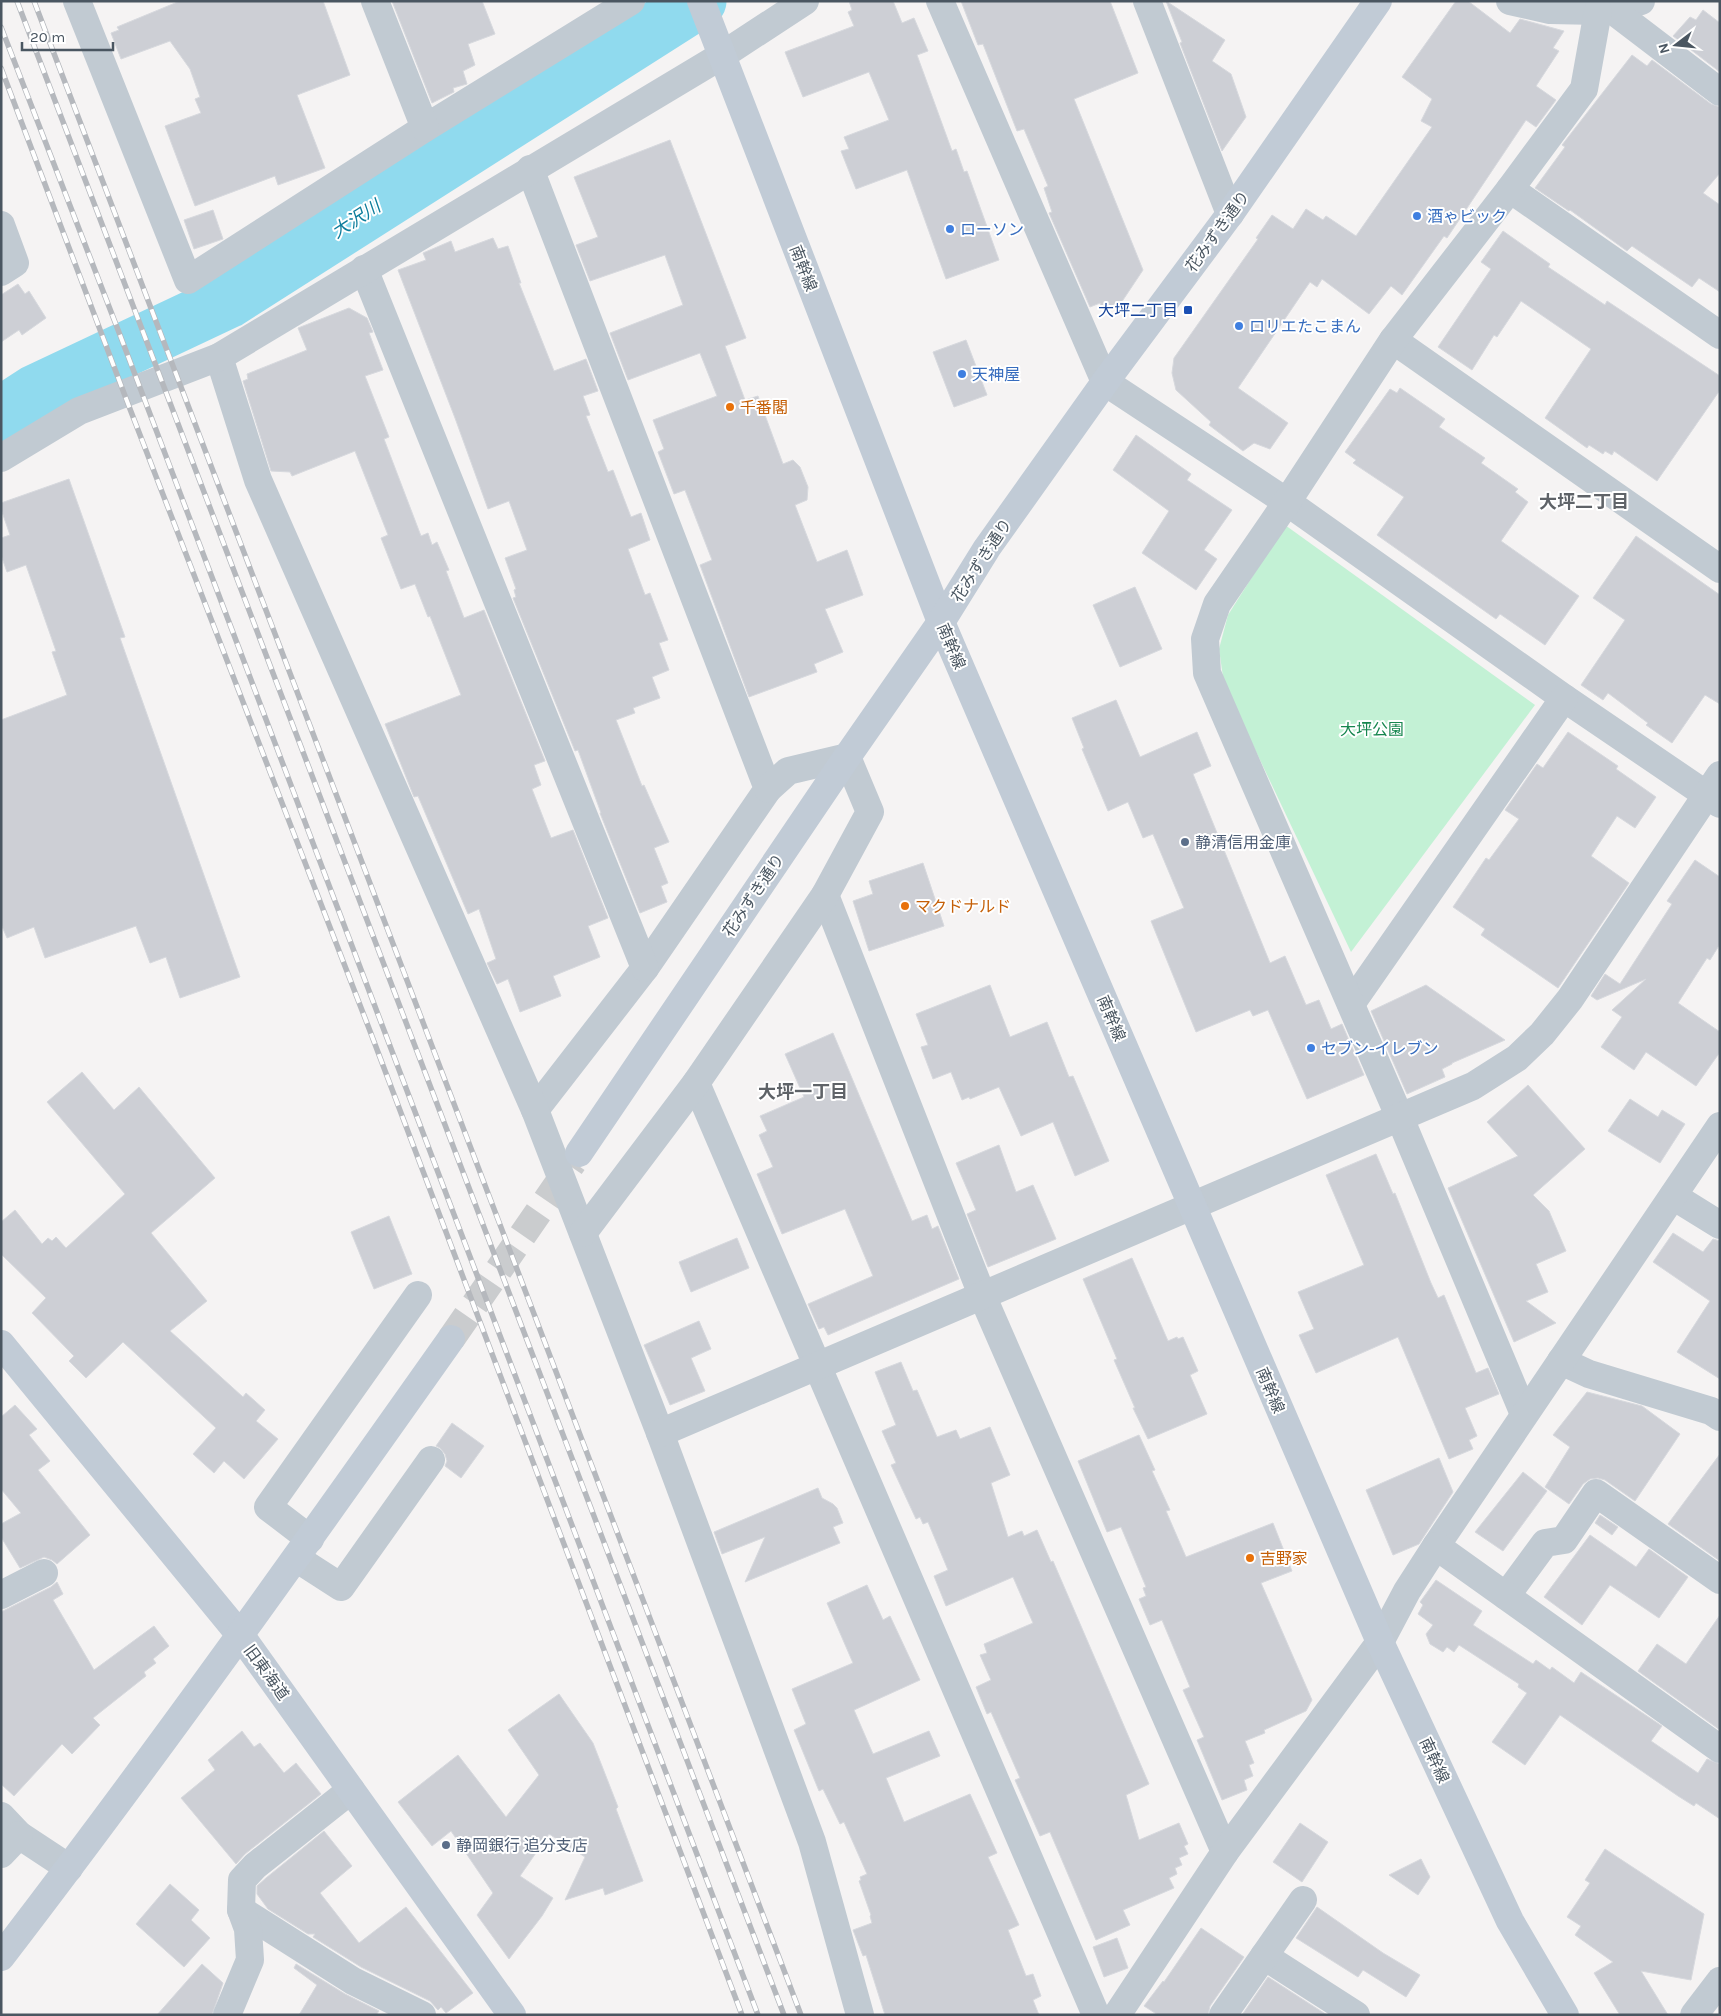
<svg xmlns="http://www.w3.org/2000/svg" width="1721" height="2016" viewBox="0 0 1721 2016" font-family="Karla,'Noto Sans JP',sans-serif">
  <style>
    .green { fill: #c3f1d5 }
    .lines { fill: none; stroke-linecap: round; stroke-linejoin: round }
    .river { stroke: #90daee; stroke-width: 55 }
    .building { fill: #cdcfd5; stroke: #d7d9de }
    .secondary-tunnel { stroke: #caccce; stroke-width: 28; stroke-dasharray: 28 14; stroke-linecap: butt }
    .street { stroke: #c1cad2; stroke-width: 28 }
    .secondary { stroke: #c1cbd6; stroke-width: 28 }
    .rail-casing { stroke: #b5b8bd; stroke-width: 5.5 }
    .rail { stroke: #fff; stroke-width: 4; stroke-dasharray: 11; stroke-linecap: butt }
    .shop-dot { fill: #3f7fe0; stroke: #fff; stroke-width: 2 }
    .transit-dot { fill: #1a4fb4; stroke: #fff; stroke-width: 2 }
    .food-dot { fill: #e8710a; stroke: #fff; stroke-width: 2 }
    .service-dot { fill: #5c6f8a; stroke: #fff; stroke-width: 2 }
    .labels { text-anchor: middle; stroke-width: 4; stroke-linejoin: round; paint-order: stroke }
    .shop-label { font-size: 16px; fill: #366cbe; stroke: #fff; text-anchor: start }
    .street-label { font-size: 16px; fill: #4a5661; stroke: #fff }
    .transit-label { font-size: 16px; fill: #164399; stroke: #fff; text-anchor: end }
    .food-label { font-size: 16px; fill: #c56008; stroke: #fff; text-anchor: start }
    .park-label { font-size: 16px; fill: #17864f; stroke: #fff }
    .service-label { font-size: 16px; fill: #4e5e75; stroke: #fff; text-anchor: start }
    .water-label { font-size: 18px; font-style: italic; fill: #0c7c9b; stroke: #fff }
    .neighbourhood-label { font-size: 18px; font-weight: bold; fill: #5f6368; stroke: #fff }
  </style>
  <rect width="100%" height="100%" fill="#f5f3f3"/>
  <polygon class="green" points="1285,525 1535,705 1351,952 1224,684 1219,649 1228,615"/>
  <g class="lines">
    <polyline class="river" points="1,414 35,392 228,301 699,1"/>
  </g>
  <g class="building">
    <polygon points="180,1 323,1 350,75 297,95 325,168 278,185 275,176 195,206 165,126 201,113 195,99 200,97 190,69 170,41 121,59 111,33 119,30 117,27"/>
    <polygon points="392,1 482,1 495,34 468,44 475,65 463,71 467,84 453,88 454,92 432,103"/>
    <polygon points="849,1 893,1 902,23 914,18 928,51 917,55 952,151 956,149 964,172 967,171 999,260 946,279 907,170 856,189 841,151 849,149 844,137 889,120 869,72 803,97 785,52 854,26 848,12 852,10"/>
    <polygon points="961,1 1110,1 1138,73 1074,99 1143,270 1121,303 1103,310 1100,303 1090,307 1049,213 1052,212 1044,188 1048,186 1024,129 1017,131 983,44 978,45"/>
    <polygon points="1166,1 1225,40 1212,61 1231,74 1246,117 1222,151 1180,43 1182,42"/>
    <polygon points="1456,1 1468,1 1510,33 1520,19 1564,31 1553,48 1559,51 1536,86 1556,100 1536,127 1526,120 1447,238 1444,236 1402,295 1391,286 1369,314 1322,279 1317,287 1310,282 1238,388 1288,423 1270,449 1254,443 1243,451 1209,425 1211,422 1176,390 1172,373 1174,358 1258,239 1256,238 1272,215 1293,229 1306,209 1323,220 1326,216 1356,236 1432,127 1421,121 1432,99 1402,77"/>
    <polygon points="1703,10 1720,23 1720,72 1673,36 1690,17 1696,20"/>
    <polygon points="1632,55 1647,66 1652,60 1711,104 1720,107 1720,173 1703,193 1720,205 1720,292 1699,278 1692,287 1632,246 1627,251 1570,210 1569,211 1535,188 1565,147 1562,145"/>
    <polygon points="670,140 746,338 725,346 745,400 758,396 783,464 793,460 800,467 808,487 807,500 795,505 817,562 847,550 863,595 825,609 843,652 814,664 817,672 749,697 700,565 712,560 685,490 674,494 658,452 664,449 653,420 717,396 700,353 628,380 610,333 683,305 665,255 590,281 576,245 598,237 574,177"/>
    <polygon points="213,210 223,239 194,249 184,220"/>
    <polygon points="1503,231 1550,264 1548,267 1605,305 1607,301 1720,376 1720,390 1657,481 1614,451 1612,455 1605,451 1603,454 1589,445 1587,448 1545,418 1591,349 1521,301 1497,337 1494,335 1472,370 1438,347 1491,269 1481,262"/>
    <polygon points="493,238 498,249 508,246 521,283 519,283 554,371 586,359 598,391 583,396 590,415 586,416 608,472 613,470 631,517 641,513 650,540 628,549 645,595 650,593 668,640 659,643 669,670 652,677 660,698 633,708 635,713 616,720 642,786 644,785 669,842 654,848 668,883 661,886 667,902 640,913 600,813 601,813 578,750 575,751 513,598 516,597 514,590 516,589 505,558 527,550 509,501 488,509 455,418 398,270 426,260 423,253 451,241 455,252"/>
    <polygon points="18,284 25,294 29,291 46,318 22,335 19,330 1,342 1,295"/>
    <polygon points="349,308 367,318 373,332 369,333 383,370 365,376 389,437 384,439 421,536 428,533 432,545 437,542 449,570 446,571 464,618 484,610 545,761 534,765 541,785 532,789 551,838 573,830 608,918 588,926 600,957 553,976 561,996 520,1012 508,979 497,984 487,963 496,959 479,909 468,914 418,796 414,797 408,782 385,724 461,695 430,616 428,617 415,584 401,589 381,538 388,535 355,451 292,476 290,472 271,471 243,381 248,379 247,374 307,350 298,328"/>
    <polygon points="966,340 987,395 954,407 933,352"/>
    <polygon points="1400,388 1445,419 1439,427 1485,458 1481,463 1518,489 1515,492 1528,502 1501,541 1579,596 1545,645 1500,614 1496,619 1377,535 1404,497 1353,463 1356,460 1345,452 1390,389 1397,393"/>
    <polygon points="1136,435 1191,474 1187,480 1232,510 1204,550 1217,559 1196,590 1142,553 1169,511 1113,470"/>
    <polygon points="69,479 125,637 120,638 240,977 180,998 166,957 150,963 136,926 45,958 34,927 7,938 1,924 1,720 67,695 52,652 56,651 26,565 7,572 1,555 1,538 10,535 1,509 1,503"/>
    <polygon points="1636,536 1720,595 1720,704 1705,695 1672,743 1646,725 1648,723 1608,693 1603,700 1581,685 1625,620 1593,598"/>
    <polygon points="1135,587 1162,649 1120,667 1093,605"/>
    <polygon points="1116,700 1140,757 1197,732 1211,766 1193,774 1270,963 1285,956 1306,1005 1319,1000 1331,1029 1342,1024 1364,1075 1307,1099 1268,1010 1253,1016 1250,1010 1196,1032 1151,921 1184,908 1153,834 1143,838 1128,802 1108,811 1082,749 1084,748 1072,718"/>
    <polygon points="1568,732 1618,766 1616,769 1656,797 1635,828 1617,816 1591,856 1629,883 1558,988 1481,935 1485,929 1453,907 1486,858 1489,860 1519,819 1505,810 1537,764 1543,768"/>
    <polygon points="1695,860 1720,877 1720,944 1710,960 1707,958 1678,1003 1720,1032 1720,1052 1696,1086 1646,1052 1634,1070 1601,1047 1622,1017 1612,1010 1646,979 1597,1000 1591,996 1605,974 1620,984 1672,904 1667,901"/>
    <polygon points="923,863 944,926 869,951 853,901 873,894 869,881"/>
    <polygon points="990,985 1010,1037 1047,1022 1069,1077 1073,1076 1109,1161 1075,1176 1053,1122 1021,1136 999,1087 970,1099 969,1097 962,1100 951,1072 933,1079 921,1047 928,1045 916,1014"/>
    <polygon points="1426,985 1505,1040 1452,1063 1452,1064 1442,1069 1445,1077 1407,1094 1371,1011"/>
    <polygon points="833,1033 912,1221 927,1215 932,1229 938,1226 959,1279 828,1335 824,1327 819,1329 808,1304 873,1276 845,1209 782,1234 757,1174 773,1167 759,1135 767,1131 760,1116 804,1097 785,1054"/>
    <polygon points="82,1072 114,1110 139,1087 215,1178 151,1233 207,1301 170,1331 243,1397 246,1393 265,1410 256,1421 278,1439 244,1479 224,1461 214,1473 193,1454 216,1428 123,1342 86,1378 69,1361 74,1356 32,1313 46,1298 1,1254 1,1222 15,1210 42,1244 48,1238 52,1241 56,1237 66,1248 125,1194 47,1102"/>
    <polygon points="1528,1085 1585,1149 1533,1195 1549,1211 1566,1251 1536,1264 1548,1292 1526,1301 1556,1323 1514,1342 1448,1188 1518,1156 1487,1122"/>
    <polygon points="1630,1099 1658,1117 1662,1110 1685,1124 1660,1163 1608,1131"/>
    <polygon points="999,1145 1016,1192 1033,1185 1056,1239 988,1267 967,1214 976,1210 956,1163"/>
    <polygon points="1376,1154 1393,1194 1395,1193 1431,1283 1438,1298 1444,1295 1476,1373 1488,1368 1499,1394 1465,1408 1477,1436 1469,1440 1473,1449 1449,1459 1398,1337 1316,1373 1299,1335 1314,1329 1298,1292 1364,1265 1326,1175"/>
    <polygon points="389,1216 412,1274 374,1289 351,1232"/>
    <polygon points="1673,1233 1703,1252 1713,1239 1720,1241 1720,1379 1677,1352 1710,1301 1653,1262"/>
    <polygon points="737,1238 749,1268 691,1292 679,1262"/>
    <polygon points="1132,1258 1168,1341 1177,1337 1178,1339 1183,1337 1198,1371 1190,1375 1207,1414 1148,1439 1133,1408 1135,1408 1114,1360 1117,1359 1083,1279"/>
    <polygon points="699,1321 711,1349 691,1358 705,1391 670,1405 644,1345"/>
    <polygon points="901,1362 913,1391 917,1390 937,1437 956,1430 960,1439 990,1427 1010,1475 991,1483 1008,1537 1022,1531 1024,1536 1037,1530 1051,1562 1053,1561 1149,1784 1126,1795 1139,1840 1179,1823 1188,1844 1184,1846 1188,1854 1179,1858 1182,1865 1175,1868 1177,1874 1169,1878 1174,1888 1123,1910 1130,1925 1096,1940 1050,1832 1040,1836 1015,1780 1020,1778 991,1712 987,1714 976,1687 991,1680 980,1655 987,1653 984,1644 1033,1623 1013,1577 946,1606 934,1576 948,1570 928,1522 923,1524 920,1517 916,1519 891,1465 896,1463 882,1431 896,1425 875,1372"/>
    <polygon points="1587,1392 1642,1406 1680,1434 1635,1501 1605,1480 1598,1478 1590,1479 1583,1484 1569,1504 1545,1487 1570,1447 1553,1435"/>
    <polygon points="15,1405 37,1429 29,1435 50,1461 38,1470 90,1535 57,1564 52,1560 44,1557 20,1568 1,1537 1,1524 21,1513 1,1489 1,1417"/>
    <polygon points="452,1423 484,1446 461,1478 445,1466 447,1461 445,1454 440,1448 436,1446"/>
    <polygon points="1139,1435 1155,1470 1152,1471 1170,1510 1166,1511 1186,1557 1273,1523 1292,1571 1261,1583 1312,1700 1306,1711 1264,1730 1265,1733 1245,1741 1254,1763 1249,1765 1253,1776 1244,1780 1247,1790 1222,1800 1197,1740 1204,1737 1183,1690 1190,1687 1162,1620 1150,1625 1139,1599 1146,1596 1143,1588 1146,1587 1121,1527 1107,1532 1078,1461"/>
    <polygon points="1720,1454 1720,1561 1668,1524"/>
    <polygon points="1439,1458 1453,1492 1419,1544 1393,1555 1366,1490"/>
    <polygon points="1523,1472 1547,1491 1503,1551 1475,1532"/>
    <polygon points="818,1488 822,1498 833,1504 837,1508 843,1523 833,1527 840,1543 745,1582 765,1537 722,1554 714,1532"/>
    <polygon points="1600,1515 1618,1527 1612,1535 1595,1523"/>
    <polygon points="1590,1535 1636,1567 1649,1549 1688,1577 1659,1618 1610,1585 1582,1625 1544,1597"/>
    <polygon points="1436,1580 1482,1611 1473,1625 1533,1664 1536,1660 1550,1670 1552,1667 1574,1683 1581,1672 1662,1726 1651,1741 1698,1773 1707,1759 1720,1764 1720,1819 1696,1803 1694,1806 1678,1796 1560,1715 1525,1765 1492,1742 1527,1693 1518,1687 1519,1684 1459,1645 1454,1652 1447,1647 1443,1652 1430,1644 1426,1634 1433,1625 1418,1614 1423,1605 1420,1602"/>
    <polygon points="57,1582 63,1594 53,1600 94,1670 154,1626 169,1646 153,1659 156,1663 144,1672 146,1676 93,1718 100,1725 72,1754 62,1744 14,1796 1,1784 1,1612 51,1587"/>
    <polygon points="867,1585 883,1620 890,1616 920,1680 854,1710 873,1754 929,1731 940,1756 886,1778 904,1822 970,1794 997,1853 988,1857 1019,1925 1008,1930 1026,1976 1033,1974 1041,1996 1033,2000 1039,2015 885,2015 866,1955 863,1956 853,1930 872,1923 870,1916 871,1915 859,1881 861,1880 860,1877 867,1874 844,1822 840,1824 823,1789 819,1791 794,1730 806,1724 792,1689 853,1663 827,1603"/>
    <polygon points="1720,1615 1720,1730 1638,1671 1657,1644 1686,1664"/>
    <polygon points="559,1694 593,1743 618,1807 616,1809 643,1881 605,1895 603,1888 565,1900 585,1857 549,1834 520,1876 553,1898 542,1916 509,1959 477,1915 493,1893 451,1831 432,1846 398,1802 458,1755 506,1817 539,1775 508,1730"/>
    <polygon points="242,1731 254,1747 260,1743 284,1773 296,1763 321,1794 245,1854 236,1864 181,1798 215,1770 208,1760"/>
    <polygon points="1300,1823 1328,1842 1302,1882 1273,1862"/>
    <polygon points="324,1831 352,1866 320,1893 359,1943 406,1907 473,1993 446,2013 441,2007 438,2010 430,2001 361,1967 313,1937 315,1934 308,1934 268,1909 257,1894 257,1886 266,1878"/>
    <polygon points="1605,1849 1704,1914 1691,1980 1641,1971 1668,2015 1620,2015 1594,1973 1613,1962 1575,1935 1581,1926 1567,1917 1590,1883 1585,1880"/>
    <polygon points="1421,1859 1430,1877 1418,1895 1389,1875"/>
    <polygon points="170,1884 199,1910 191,1920 210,1938 184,1967 136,1924"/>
    <polygon points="1317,1907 1383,1953 1420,1975 1406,1997 1363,1970 1358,1977 1296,1938"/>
    <polygon points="1201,1928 1244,1957 1210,2006 1208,2015 1158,2015 1144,2006 1163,1981 1164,1982"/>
    <polygon points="1117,1938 1128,1968 1104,1977 1093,1947"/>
    <polygon points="202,1964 223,1983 212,2015 157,2015"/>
    <polygon points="296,1964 345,1994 379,2011 376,2015 299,2015 317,1985 294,1968"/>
    <polygon points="1268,1977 1327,2015 1242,2015"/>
  </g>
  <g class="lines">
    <polyline class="secondary-tunnel" points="451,1339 573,1162"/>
    <g class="street">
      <polyline points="77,1 188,280 425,128 631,1"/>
      <polyline points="375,1 425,128"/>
      <polyline points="940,1 1105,382 1287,502 1564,698 1720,804"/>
      <polyline points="1147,1 1230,214"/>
      <polyline points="1510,1 1550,10 1598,11 1641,1"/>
      <polyline points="1611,9 1720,92"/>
      <polyline points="530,169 768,789 645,968 535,1110"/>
      <polyline points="1510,189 1720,335"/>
      <polyline points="1,225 15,263 1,272"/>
      <polyline points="364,269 645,968"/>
      <polyline points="1393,340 1720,569"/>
      <polyline points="219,357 258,480 535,1110 660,1433 812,1842 860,2015"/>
      <polyline points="1,458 79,411 219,357 721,56 805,1"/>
      <polyline points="825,895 982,1295 1225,1852"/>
      <polyline points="1351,1004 1564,698"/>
      <polyline points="696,1083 1096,2015"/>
      <polyline points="1673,1196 1720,1225"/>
      <polyline points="583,1233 696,1083 825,895 870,812 847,757 788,771 768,789"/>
      <polyline points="1561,1361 1589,1374 1711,1411 1720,1417"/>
      <polyline points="1524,1414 1400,1118 1207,673 1205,639 1217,604 1287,502 1393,340 1510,189 1584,89 1598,11"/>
      <polyline points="660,1433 1473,1086 1517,1058 1542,1034 1570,999 1720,775"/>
      <polyline points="310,1539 268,1507 418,1295"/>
      <polyline points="1436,1546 1720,1126"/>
      <polyline points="296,1558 341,1587 431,1460"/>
      <polyline points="1,1595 44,1573"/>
      <polyline points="1506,1596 1545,1543 1564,1540 1596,1493 1720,1580"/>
      <polyline points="1,1816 19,1835 69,1868"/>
      <polyline points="1,1854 19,1835"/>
      <polyline points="241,1910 353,1981 422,2015"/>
      <polyline points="1264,1956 1356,2015"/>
      <polyline points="227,2015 250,1960 248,1929 241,1910 242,1880 255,1866 351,1790"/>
      <polyline points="1117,2015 1225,1852 1380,1642 1407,1591 1436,1546 1720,1749"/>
      <polyline points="1223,2015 1303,1900"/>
      <polyline points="1694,2015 1720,1981"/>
    </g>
    <g class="secondary">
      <polyline points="701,1 941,622 1380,1642 1510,1921 1565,2015"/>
      <polyline points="579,1153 847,757 941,622 987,548 1105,382 1230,214 1378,1"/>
      <polyline points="1,1344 241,1636 512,2015"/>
      <path d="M1,1957C156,1755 304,1547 451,1339"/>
    </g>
    <defs>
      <g id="rail">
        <polyline points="17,1 784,2015"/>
        <polyline points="34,1 801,2015"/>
        <polyline points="1,27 120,335 758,2015"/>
        <polyline points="1,68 130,409 370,1031 742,2015"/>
      </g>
    </defs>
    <use href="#rail" class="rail-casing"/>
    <use href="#rail" class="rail"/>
  </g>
  <g class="shop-dot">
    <circle cx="1417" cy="216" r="5"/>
    <circle cx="950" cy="229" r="5"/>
    <circle cx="1239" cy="326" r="5"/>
    <circle cx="962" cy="374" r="5"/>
    <circle cx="1311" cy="1048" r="5"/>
  </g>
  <rect class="transit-dot" x="1183" y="305" width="10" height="10" rx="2.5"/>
  <g class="food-dot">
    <circle cx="730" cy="407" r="5"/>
    <circle cx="905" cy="906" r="5"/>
    <circle cx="1250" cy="1558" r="5"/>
  </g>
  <g class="service-dot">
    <circle cx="1185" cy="842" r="5"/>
    <circle cx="446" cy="1845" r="5"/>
  </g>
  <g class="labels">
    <g class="shop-label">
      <text x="1427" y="222">酒ゃビック</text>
      <text x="960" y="235">ローソン</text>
      <text x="1249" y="332">ロリエたこまん</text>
      <text x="972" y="380">天神屋</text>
      <text x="1321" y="1054">セブン-イレブン</text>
    </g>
    <g class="street-label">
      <text transform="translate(1217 231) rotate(-54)" y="6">花みずき通り</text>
      <text transform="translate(804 268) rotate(69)" y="6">南幹線</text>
      <text transform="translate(981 560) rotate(-57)" y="6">花みずき通り</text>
      <text transform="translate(952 646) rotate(67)" y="6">南幹線</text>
      <text transform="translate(753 895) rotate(-56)" y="6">花みずき通り</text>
      <text transform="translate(1112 1018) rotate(67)" y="6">南幹線</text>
      <text transform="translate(1271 1390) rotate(67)" y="6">南幹線</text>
      <text transform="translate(267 1672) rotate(54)" y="6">旧東海道</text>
      <text transform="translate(1435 1760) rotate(65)" y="6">南幹線</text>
    </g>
    <g class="transit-label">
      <text x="1178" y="316">大坪二丁目</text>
    </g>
    <g class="food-label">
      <text x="740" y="413">千番閣</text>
      <text x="915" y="912">マクドナルド</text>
      <text x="1260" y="1564">吉野家</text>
    </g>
    <g class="park-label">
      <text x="1372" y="735">大坪公園</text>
    </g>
    <g class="service-label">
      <text x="1195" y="848">静清信用金庫</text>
      <text x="456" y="1851">静岡銀行 追分支店</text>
    </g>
    <g class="water-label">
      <text transform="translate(356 219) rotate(-33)" y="6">大沢川</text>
    </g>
    <g class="neighbourhood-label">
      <text x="1584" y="508">大坪二丁目</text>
      <text x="803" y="1098">大坪一丁目</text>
    </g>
  </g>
  <rect width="1721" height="2016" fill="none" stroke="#4a5661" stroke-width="5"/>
  <g transform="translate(1676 45) rotate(254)" stroke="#ffffff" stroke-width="4" paint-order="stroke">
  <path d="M0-4L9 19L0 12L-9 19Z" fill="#4a5661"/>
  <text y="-8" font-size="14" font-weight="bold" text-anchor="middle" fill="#4a5661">N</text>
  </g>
  <path d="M22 42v8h91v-8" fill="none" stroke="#4a5661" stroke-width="2.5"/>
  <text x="30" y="42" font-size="15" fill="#4a5661" stroke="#ffffff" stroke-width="4" paint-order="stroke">20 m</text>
</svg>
